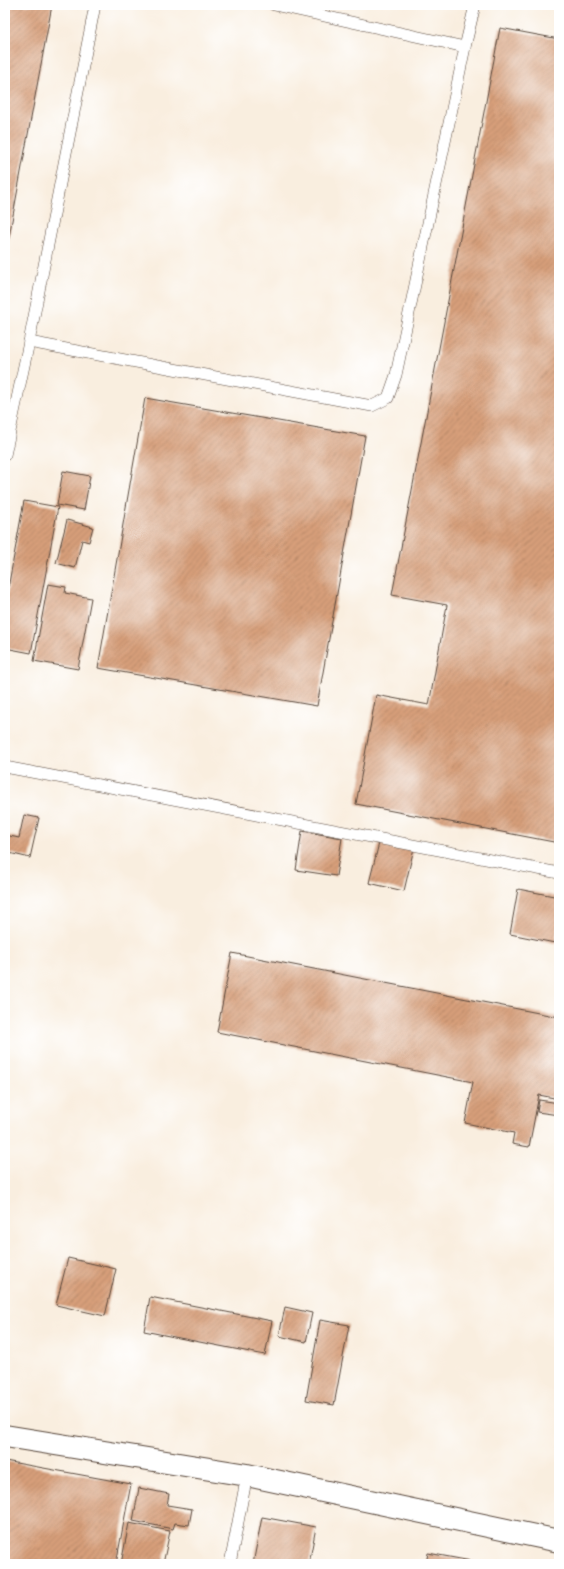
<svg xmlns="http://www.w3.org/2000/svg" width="564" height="1569" viewBox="0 0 564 1569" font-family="Pangolin,sans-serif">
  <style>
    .building { fill: url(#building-hatch) }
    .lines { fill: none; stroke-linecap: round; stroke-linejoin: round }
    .service-casing { stroke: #58473b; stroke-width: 12 }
    .tertiary-casing { stroke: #58473b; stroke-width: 24 }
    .service { stroke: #fff; stroke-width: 11 }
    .tertiary { stroke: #fff; stroke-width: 22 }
  </style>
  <defs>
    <pattern id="building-hatch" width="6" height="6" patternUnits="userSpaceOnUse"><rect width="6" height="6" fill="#d79f7a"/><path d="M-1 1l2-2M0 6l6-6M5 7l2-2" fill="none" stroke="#b08263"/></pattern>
  </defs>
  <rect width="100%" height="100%" fill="#fff"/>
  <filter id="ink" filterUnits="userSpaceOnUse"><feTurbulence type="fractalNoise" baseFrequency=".025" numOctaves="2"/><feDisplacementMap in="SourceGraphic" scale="8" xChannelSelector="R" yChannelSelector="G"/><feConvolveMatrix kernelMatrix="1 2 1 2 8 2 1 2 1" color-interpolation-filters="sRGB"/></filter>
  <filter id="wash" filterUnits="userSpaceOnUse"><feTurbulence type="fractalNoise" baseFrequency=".012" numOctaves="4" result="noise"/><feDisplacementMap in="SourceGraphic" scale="16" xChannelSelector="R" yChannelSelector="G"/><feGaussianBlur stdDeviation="0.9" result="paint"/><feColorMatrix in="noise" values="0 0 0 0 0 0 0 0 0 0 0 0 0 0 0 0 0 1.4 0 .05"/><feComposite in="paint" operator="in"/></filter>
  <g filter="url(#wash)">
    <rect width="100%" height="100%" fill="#f9eedf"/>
    <g id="blocks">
      <g class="building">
        <polygon points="5,5 52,5 6,253 5,253"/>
        <polygon points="500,28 559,39 559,843 356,804 376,695 429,705 447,605 392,595"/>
        <polygon points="145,398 365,436 317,706 98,668"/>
        <polygon points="63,471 90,476 84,510 57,505"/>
        <polygon points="24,501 58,507 31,653 5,648 5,605"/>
        <polygon points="67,520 93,527 89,542 82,540 75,568 56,563"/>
        <polygon points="48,584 66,587 65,593 91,598 78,669 34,661"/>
        <polygon points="24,815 39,818 30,858 5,852 5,835 19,838"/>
        <polygon points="302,831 342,838 336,876 296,870"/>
        <polygon points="380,839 414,848 404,891 369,883"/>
        <polygon points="518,889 559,897 559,920 555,943 510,934"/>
        <polygon points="232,953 559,1017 559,1099 539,1095 529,1147 512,1144 514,1133 465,1123 473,1082 217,1032"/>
        <polygon points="539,1100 559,1103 559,1115 537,1112"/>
        <polygon points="68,1258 116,1269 105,1316 56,1305"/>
        <polygon points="150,1297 272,1321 265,1355 144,1331"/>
        <polygon points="285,1307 312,1313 306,1342 279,1336"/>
        <polygon points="320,1320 349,1325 334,1405 306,1400"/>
        <polygon points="5,1461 131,1484 116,1564 5,1564"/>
        <polygon points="139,1488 169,1494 167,1505 192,1509 189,1525 175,1523 173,1529 133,1521"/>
        <polygon points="262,1517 316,1527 309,1564 253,1564"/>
        <polygon points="129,1523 170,1531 163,1564 121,1564"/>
        <polygon points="428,1553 482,1563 482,1564 426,1564"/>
      </g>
    </g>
  </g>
  <g filter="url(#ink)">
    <use href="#blocks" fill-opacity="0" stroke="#58473b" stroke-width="1"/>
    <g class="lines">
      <defs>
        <g id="service">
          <polyline points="274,5 465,47"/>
          <polyline points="29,342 372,406 388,398 396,375 465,47 475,5"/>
          <polyline points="5,455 29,342 95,5"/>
          <polyline points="5,767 559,873"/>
          <polyline points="230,1564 247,1475"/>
        </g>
        <polyline id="tertiary" points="5,1436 247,1475 559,1541"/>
      </defs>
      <use href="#service" class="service-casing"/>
      <use href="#tertiary" class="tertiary-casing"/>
      <use href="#service" class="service"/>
      <use href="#tertiary" class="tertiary"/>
    </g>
  </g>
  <rect width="564" height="1569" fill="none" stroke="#fff" stroke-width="20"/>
</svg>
